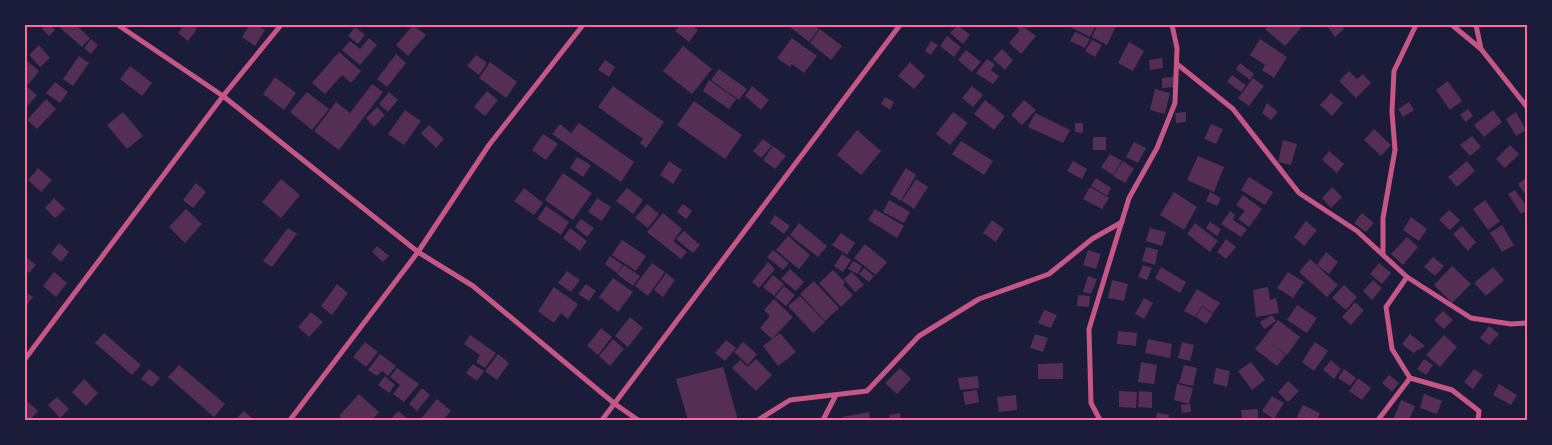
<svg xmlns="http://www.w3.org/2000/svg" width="1552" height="445" viewBox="0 0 1552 445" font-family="'DM Sans',sans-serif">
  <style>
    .building { fill: #542f53 }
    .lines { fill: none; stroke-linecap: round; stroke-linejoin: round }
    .minor { stroke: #c65784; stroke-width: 5 }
    .neatline { fill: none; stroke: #ff6b9d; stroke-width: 2 }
  </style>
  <rect width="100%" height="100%" fill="#1b1b3a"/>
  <g class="building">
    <polygon points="45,25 51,25 55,30 49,36 42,29"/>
    <polygon points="57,25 76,25 90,38 82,47"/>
    <polygon points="184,25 192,25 197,29 188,41 178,33"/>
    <polygon points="250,25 258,25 265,30 255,46 242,37"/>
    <polygon points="413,25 426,35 408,56 396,45"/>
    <polygon points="680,25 692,25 698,30 689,42 675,31"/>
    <polygon points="792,25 814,25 819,29 809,42 790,27"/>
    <polygon points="958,25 970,35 963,44 950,33"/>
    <polygon points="1021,25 1036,36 1021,54 1009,43 1020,30 1017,28"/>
    <polygon points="1066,25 1096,25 1090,37"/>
    <polygon points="1097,25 1116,26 1107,45 1092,37"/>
    <polygon points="1269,25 1301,25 1302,27 1285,46 1265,29"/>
    <polygon points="1326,25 1341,25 1344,29 1335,37"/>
    <polygon points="355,27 365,35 358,44 348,36"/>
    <polygon points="820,29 842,46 831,60 810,43"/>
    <polygon points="1075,32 1090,39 1085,48 1070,41"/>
    <polygon points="947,36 961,47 954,57 940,46"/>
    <polygon points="369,38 377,45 360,65 342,50 350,41 360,49"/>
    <polygon points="792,38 817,56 804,73 792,64 790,67 777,58"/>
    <polygon points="91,39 98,45 91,54 84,48"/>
    <polygon points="1260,39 1287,57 1274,78 1262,70 1265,65 1250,55"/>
    <polygon points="1092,40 1102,45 1095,57 1085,51"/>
    <polygon points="931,41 938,45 931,55 925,51"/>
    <polygon points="1129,42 1144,51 1133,71 1118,63"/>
    <polygon points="39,45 50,58 40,67 29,55"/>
    <polygon points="683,46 712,69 692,94 663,71"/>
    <polygon points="1002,49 1013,60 1005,70 993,59"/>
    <polygon points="966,50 981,62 972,72 958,60"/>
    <polygon points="339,52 361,71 351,83 342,75 325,94 312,83"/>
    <polygon points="396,54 406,63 387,87 377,79"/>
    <polygon points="476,55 487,63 479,75 467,66"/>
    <polygon points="79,56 89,63 73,86 63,79"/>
    <polygon points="1162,58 1163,68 1150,70 1149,60"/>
    <polygon points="25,59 39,71 28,85 25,82"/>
    <polygon points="987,59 995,64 991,70 999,76 993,84 976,73"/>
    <polygon points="605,60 615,67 609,77 598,70"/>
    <polygon points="490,62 517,82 506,98 479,78"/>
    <polygon points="910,62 925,76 914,89 898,76"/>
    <polygon points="1240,63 1254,74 1250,80 1236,69"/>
    <polygon points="130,66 152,83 142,96 120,79"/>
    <polygon points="719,69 747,89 739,100 711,80"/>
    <polygon points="1349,71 1357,79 1363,74 1371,83 1356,98 1339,81"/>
    <polygon points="1232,75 1246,85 1241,92 1227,82"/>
    <polygon points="275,77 296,93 284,110 263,94"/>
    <polygon points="1173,77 1174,87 1162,88 1162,78"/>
    <polygon points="1253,78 1264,86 1249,106 1238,98"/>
    <polygon points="709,80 736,99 729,109 703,91"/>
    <polygon points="1448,81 1462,101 1450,110 1436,90"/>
    <polygon points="55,82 68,92 60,103 46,93"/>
    <polygon points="372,84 383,92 339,150 314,131 336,102 350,113"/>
    <polygon points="25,85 37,95 25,109"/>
    <polygon points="613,86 664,122 646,148 640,143 643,139 598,107"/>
    <polygon points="752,86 769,100 761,110 745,96"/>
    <polygon points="972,86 983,95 973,107 962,98"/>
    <polygon points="1155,89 1170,93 1165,114 1150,110"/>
    <polygon points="487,91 498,100 485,116 474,107"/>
    <polygon points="307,92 329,109 312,130 290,112"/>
    <polygon points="389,92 398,100 388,112 379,104"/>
    <polygon points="1331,93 1343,103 1332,116 1320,105"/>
    <polygon points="885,97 894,102 890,110 881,104"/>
    <polygon points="46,99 56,109 37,129 27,120"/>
    <polygon points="985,100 1005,116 994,130 974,114"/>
    <polygon points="1024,100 1036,110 1022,125 1011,115"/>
    <polygon points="694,101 742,135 725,159 677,125"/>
    <polygon points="1409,102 1414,110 1403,117 1398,109"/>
    <polygon points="1267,103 1278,112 1271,120 1262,113"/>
    <polygon points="377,107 385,115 374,127 366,118"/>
    <polygon points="1468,109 1473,116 1466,122 1460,115"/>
    <polygon points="405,110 421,121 404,145 388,134"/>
    <polygon points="1493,110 1502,122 1484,137 1474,125"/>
    <polygon points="123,112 143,136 127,149 107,125"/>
    <polygon points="953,112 968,123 950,145 936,134"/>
    <polygon points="1186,112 1186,122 1176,123 1175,113"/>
    <polygon points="1516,112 1526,130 1516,136 1506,119"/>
    <polygon points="1035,113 1070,130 1063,143 1028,127"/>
    <polygon points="579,123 634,162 621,182 552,134 560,124 571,133"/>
    <polygon points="1075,123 1083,123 1083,133 1075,132"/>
    <polygon points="1211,124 1223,129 1216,144 1204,139"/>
    <polygon points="429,125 444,139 436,148 421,133"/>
    <polygon points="1374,129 1391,145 1381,156 1364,140"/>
    <polygon points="857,130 881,151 861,175 837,155"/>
    <polygon points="543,134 558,144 546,160 532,150"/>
    <polygon points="1472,136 1481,147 1470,156 1460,145"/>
    <rect x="1093" y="137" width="13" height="13"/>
    <polygon points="763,139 772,146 761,158 753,151"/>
    <polygon points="1283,140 1297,144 1291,165 1278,162"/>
    <polygon points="961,141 993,161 984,175 952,154"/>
    <polygon points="1134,142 1146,148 1138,163 1126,157"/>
    <polygon points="1510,145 1519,154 1505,168 1496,159"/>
    <polygon points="773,146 786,156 775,169 763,160"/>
    <polygon points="1329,151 1344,164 1337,173 1322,160"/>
    <polygon points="1110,154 1122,161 1113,175 1101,167"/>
    <polygon points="1198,156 1224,167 1214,192 1187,180"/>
    <polygon points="577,157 591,165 583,177 570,168"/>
    <polygon points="669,161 682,170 673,184 660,175"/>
    <polygon points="1073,161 1087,169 1082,179 1067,171"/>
    <polygon points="1123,161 1134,169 1125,183 1113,176"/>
    <polygon points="1467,161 1475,171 1457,187 1448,177"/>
    <polygon points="38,168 52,180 41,192 28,180"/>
    <polygon points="906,168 916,175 901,201 890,194"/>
    <polygon points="563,173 592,193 573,220 545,200"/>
    <polygon points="1249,177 1273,192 1265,205 1241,190"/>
    <polygon points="1527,177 1527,197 1518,184"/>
    <polygon points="1096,178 1111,188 1107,196 1091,186"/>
    <polygon points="281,179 300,195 281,218 262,202"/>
    <polygon points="916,179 928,187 914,209 902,201"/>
    <polygon points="196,183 206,192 193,208 183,200"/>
    <polygon points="1090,187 1109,198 1102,209 1083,199"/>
    <polygon points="1332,187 1342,197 1331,208 1322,198"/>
    <polygon points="524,188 543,203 534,215 514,201"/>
    <polygon points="627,188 643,200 633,214 616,201"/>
    <polygon points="1515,190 1527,207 1527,210 1521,214 1508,194"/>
    <polygon points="1174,192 1197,207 1184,230 1160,215"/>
    <polygon points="1210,192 1221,198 1217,206 1206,201"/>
    <polygon points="1243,195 1262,209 1249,227 1238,219 1245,211 1236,205"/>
    <polygon points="54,198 65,209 55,218 45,208"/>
    <polygon points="597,198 611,207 602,221 588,212"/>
    <polygon points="889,200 910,212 904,223 883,212"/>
    <polygon points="1485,200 1500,221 1488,230 1473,209"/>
    <polygon points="647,204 659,214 648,228 635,218"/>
    <polygon points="683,204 692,211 686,219 677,212"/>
    <polygon points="546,206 569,222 561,235 537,219"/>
    <polygon points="186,209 202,224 185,243 169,227"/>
    <polygon points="875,209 904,226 897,238 868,220"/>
    <polygon points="1449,210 1460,220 1450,230 1439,220"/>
    <polygon points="1230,211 1235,215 1233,220 1247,229 1241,237 1221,224"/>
    <polygon points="663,213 682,229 673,241 687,252 681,259 647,232"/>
    <polygon points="1362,213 1374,223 1366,232 1354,223"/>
    <polygon points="775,215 790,226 784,234 770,223"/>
    <polygon points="1411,217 1427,229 1419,241 1403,230"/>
    <polygon points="581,219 594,228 587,237 575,227"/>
    <polygon points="992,220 1004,229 996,242 983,233"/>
    <polygon points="1306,221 1317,230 1304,246 1294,237"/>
    <polygon points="1210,222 1221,229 1217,236 1206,228"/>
    <polygon points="799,223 827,246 818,257 790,235"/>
    <polygon points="1195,223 1218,241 1210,252 1187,234"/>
    <polygon points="1502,225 1514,245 1502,252 1490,233"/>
    <polygon points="1462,226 1476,242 1468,251 1453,234"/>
    <polygon points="288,228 297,234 272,267 263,261"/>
    <polygon points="570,228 587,241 580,251 563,238"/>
    <polygon points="1150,228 1166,232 1162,246 1146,241"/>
    <polygon points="684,231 700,245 693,253 676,239"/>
    <polygon points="841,233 855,243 847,255 832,245"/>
    <polygon points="788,236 810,255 799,269 776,250"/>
    <polygon points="1407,237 1418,247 1403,265 1391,254"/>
    <polygon points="1226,239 1236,247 1226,259 1217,252"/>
    <polygon points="622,240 646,256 636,271 612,255"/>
    <polygon points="59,243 69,252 61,262 51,253"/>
    <polygon points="865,244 887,262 876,275 854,258"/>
    <polygon points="377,246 389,256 383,262 372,252"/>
    <polygon points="1146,247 1158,250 1155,265 1142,261"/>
    <polygon points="773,250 789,263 783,270 767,257"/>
    <polygon points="1088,250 1101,254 1096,269 1083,265"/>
    <polygon points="1326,252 1338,262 1329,274 1317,265"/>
    <polygon points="842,254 851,260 843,272 834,266"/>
    <polygon points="25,256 36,265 29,273 25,270"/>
    <polygon points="610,256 623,265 617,273 605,264"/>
    <polygon points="1433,257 1444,266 1435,276 1424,267"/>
    <polygon points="1310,259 1338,285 1327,297 1299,272"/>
    <polygon points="853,261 862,266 858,274 848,269"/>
    <polygon points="768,262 775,269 759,288 752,282"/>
    <polygon points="652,263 665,272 648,296 635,286"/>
    <polygon points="1379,263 1391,273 1382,284 1370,274"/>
    <polygon points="624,265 640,276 633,286 617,274"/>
    <polygon points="1143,265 1152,268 1147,280 1138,277"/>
    <polygon points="1452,266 1471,284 1452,303 1434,285"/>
    <polygon points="1161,267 1186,282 1180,293 1155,278"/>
    <polygon points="1493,267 1504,280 1486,296 1474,283"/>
    <polygon points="864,268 874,276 869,282 859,274"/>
    <polygon points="790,269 804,282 796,291 781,279"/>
    <polygon points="833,270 845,282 843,285 853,295 841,307 819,283"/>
    <polygon points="567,271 580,280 571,292 558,283"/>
    <polygon points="54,272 67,283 56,297 43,286"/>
    <polygon points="852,272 864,285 855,292 844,279"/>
    <polygon points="1288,272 1304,282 1293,298 1277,288"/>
    <polygon points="666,273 675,280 663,297 654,290"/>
    <polygon points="773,275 784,284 774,296 763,287"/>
    <polygon points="1088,276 1097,279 1091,294 1083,292"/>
    <polygon points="613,278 633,292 618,312 599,297"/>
    <polygon points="1112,280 1128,284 1124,301 1108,298"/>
    <polygon points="1373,280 1382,288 1372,300 1363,291"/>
    <polygon points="814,281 839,308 825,321 800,294"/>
    <polygon points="337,284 348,293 332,315 321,306"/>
    <polygon points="586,284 596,291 589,301 578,294"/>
    <polygon points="1344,285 1357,297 1346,310 1332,298"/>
    <polygon points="784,286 795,295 786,306 775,297"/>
    <polygon points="554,287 578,304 568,319 561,313 554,323 538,311"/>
    <polygon points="1268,287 1270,300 1276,298 1279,313 1256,317 1253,290"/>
    <polygon points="1197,289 1220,303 1213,313 1202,306 1195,317 1184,311"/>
    <polygon points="25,292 33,297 25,308"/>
    <polygon points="1078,295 1090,296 1089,307 1077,306"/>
    <polygon points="800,296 825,322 813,333 788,306"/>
    <polygon points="1144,298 1153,303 1144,319 1135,314"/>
    <polygon points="774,299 793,317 772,339 760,328 770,316 764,310"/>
    <polygon points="1355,302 1364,310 1351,325 1342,317"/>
    <polygon points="1297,305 1317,318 1307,333 1287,320"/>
    <polygon points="1202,307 1213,314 1206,324 1196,317"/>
    <polygon points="1044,310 1057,315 1051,328 1038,323"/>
    <polygon points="1443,311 1453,320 1444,329 1434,320"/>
    <polygon points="311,312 323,322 309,337 298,327"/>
    <polygon points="1272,315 1276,321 1264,329 1260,322"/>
    <polygon points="630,317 643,328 628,347 615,336"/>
    <polygon points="1278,320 1300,337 1287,355 1271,343 1286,355 1277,366 1255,349"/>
    <polygon points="1489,326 1499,334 1489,345 1480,338"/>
    <polygon points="601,328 612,337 598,355 587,346"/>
    <polygon points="1118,331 1137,333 1136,346 1117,344"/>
    <polygon points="104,333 141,365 132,375 95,343"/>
    <polygon points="780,333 796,352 778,366 763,346"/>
    <polygon points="1035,334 1048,338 1043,352 1030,348"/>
    <polygon points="1410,334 1425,346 1413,353 1402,344"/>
    <polygon points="470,335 496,353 485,368 476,362 480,355 464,344"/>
    <polygon points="1444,335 1457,347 1440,367 1426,355"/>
    <polygon points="613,339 624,349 610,366 599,356"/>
    <polygon points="1148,339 1172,344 1170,358 1145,353"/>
    <polygon points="726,340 736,348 725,361 715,353"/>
    <polygon points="365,342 378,352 366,367 353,357"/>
    <polygon points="743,342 757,354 748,365 734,352"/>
    <polygon points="1182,342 1194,345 1190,361 1178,358"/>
    <polygon points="1315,342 1328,351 1314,371 1302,362"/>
    <polygon points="380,354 396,366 388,376 382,371 377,376 368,370"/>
    <polygon points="498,354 509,363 497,380 485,371"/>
    <polygon points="756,359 772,375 756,391 732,368 740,360 748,367"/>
    <polygon points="1424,359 1433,365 1426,375 1417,369"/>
    <polygon points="1331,360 1341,369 1334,379 1323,370"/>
    <polygon points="1141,362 1157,365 1154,384 1138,382"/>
    <polygon points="1251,362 1265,380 1252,390 1238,371"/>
    <polygon points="1063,363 1063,379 1038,379 1038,364"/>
    <polygon points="473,364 484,371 477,381 466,373"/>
    <polygon points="179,365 225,404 214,417 168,377"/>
    <polygon points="1184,365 1197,368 1193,386 1179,383"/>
    <polygon points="723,367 738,420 688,420 676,379"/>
    <polygon points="397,368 419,384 404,402 393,394 400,385 390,377"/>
    <polygon points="900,368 911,379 897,394 885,383"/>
    <polygon points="1216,368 1230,371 1227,387 1213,383"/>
    <polygon points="149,369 160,378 152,387 141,379"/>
    <polygon points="1344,369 1356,378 1350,386 1338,378"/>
    <polygon points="1474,369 1483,375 1473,389 1464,382"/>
    <polygon points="1389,375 1399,383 1392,392 1382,383"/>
    <polygon points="385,376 395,385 389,393 378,385"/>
    <polygon points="978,376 979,388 960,390 958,378"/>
    <polygon points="1358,378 1371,388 1362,400 1349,391"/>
    <polygon points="84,379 98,393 86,406 72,392"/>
    <polygon points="1288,381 1299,391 1288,402 1278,392"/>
    <polygon points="1177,384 1193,388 1189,404 1174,400"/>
    <polygon points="1499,384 1517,395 1511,405 1493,395"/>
    <polygon points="422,388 430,395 417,411 409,404"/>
    <polygon points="977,390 979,402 965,405 963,392"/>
    <polygon points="1119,391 1137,392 1136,408 1119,407"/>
    <polygon points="1139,391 1152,392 1152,408 1138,407"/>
    <polygon points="359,394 379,412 372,420 344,420 339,416"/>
    <polygon points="1424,394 1442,401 1437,414 1420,408"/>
    <polygon points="1016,395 1017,410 999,412 997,397"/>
    <polygon points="1272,396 1284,403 1274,419 1262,411"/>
    <polygon points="57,397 69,409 60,418 48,405"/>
    <polygon points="437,399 451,411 443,420 420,420"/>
    <polygon points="1401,400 1415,406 1409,420 1393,420"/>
    <polygon points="28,402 38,411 30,420 25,420 25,405"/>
    <polygon points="1190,404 1191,412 1182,413 1181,405"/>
    <polygon points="1303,405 1320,413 1317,420 1303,420 1297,417"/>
    <polygon points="1258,409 1258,418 1242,418 1241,410"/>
    <polygon points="244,411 254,420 235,420"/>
    <polygon points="398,411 407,418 406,420 390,420"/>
    <polygon points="869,412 870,420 842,420 842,417"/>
    <polygon points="900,413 901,420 890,420 889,415"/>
    <polygon points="1157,413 1169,415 1168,420 1156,420"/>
  </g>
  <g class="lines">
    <g class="minor">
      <polyline points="118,25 223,96 418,252 473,286 615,404 638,420"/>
      <polyline points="1452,25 1481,49 1527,107"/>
      <polyline points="1476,25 1481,49"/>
      <polyline points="1177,64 1233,109 1299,193 1357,231 1407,277 1471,318 1511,324 1527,323"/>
      <polyline points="1383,254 1383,218 1395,150 1392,112 1394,71 1416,25"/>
      <polyline points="1407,277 1386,307 1392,349 1410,378 1452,390 1479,411 1478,420"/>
      <polyline points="25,359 223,96 281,25"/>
      <polyline points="290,420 418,252 489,145 583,25"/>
      <polyline points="602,420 900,25"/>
      <polyline points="758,420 790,400 867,391 919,336 979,299 1049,274 1092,239 1122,222"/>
      <polyline points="823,420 836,395"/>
      <polyline points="1100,420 1091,403 1089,329 1129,198 1157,148 1175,103 1177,48 1172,25"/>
      <polyline points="1378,420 1410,378"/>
    </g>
  </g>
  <rect width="1552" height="445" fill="none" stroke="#1b1b3a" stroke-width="52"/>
  <rect x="26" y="26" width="1500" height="393" class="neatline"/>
</svg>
